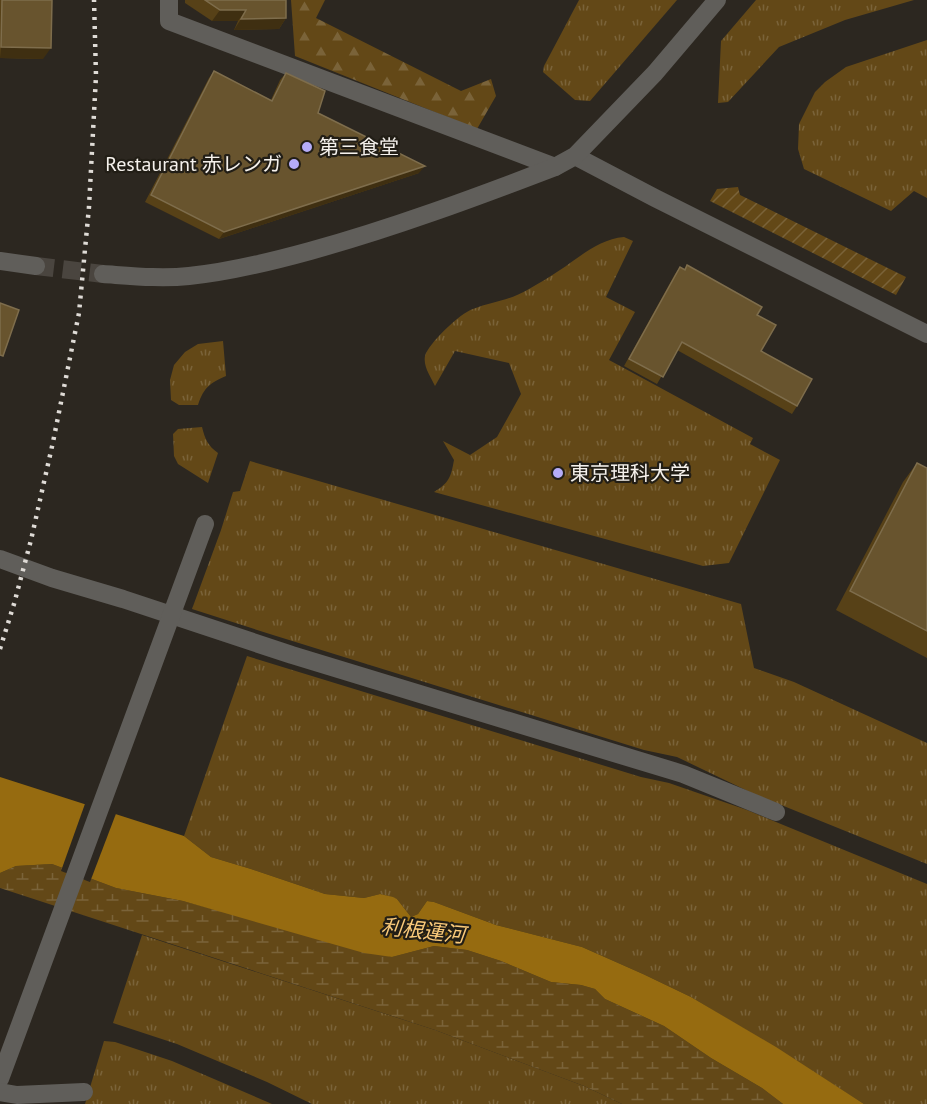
<svg xmlns="http://www.w3.org/2000/svg" width="927" height="1104" viewBox="0 0 927 1104" font-family="'PT Sans','Noto Sans JP',sans-serif">
  <style>
    .grass { fill: url(#grass-tufts) }
    .forest { fill: url(#forest-firs) }
    .wetland { fill: url(#wetland-marsh) }
    .garden { fill: url(#garden-furrows) }
    .water { fill: #966b10 }
    .pier { fill: #2c2720 }
    .lines { fill: none; stroke-linecap: round; stroke-linejoin: round }
    .minor-tunnel { stroke: #4a453f; stroke-width: 18; stroke-dasharray: 18 9; stroke-linecap: butt }
    .minor { stroke: #605e5a; stroke-width: 18 }
    .rail { stroke: #dfdbd6; stroke-width: 4.5; stroke-dasharray: 3 6; stroke-linecap: butt }
    .wall { fill: #574117 }
    .shaded-wall { fill: #3f2f11 }
    .building { fill: #68542e; stroke: #7e6d4c; stroke-width: 1.5 }
    .poi-dot { fill: #b5acf8; stroke: #221e16; stroke-width: 2 }
    .labels { text-anchor: middle; stroke-width: 4.5; stroke-linejoin: round; paint-order: stroke }
    .poi-label { font-size: 20px; fill: #f5f1ec; stroke: #221e16; text-anchor: start }
    .water-label { font-size: 21px; font-style: italic; fill: #faca7a; stroke: #221e16 }
  </style>
  <defs>
    <pattern id="grass-tufts" width="24" height="20" patternUnits="userSpaceOnUse" patternTransform="scale(1.5)"><rect width="24" height="20" fill="#634817"/><path d="M3 7l-1-3M5 7V3M7 7l1-3M15 17l-1-3M17 17v-4M19 17l1-3" fill="none" stroke="#7a6339"/></pattern>
    <pattern id="forest-firs" width="22" height="20" patternUnits="userSpaceOnUse" patternTransform="scale(1.5)"><rect width="22" height="20" fill="#634817"/><path d="M5 1l3.5 6h-7zM16 11l3.5 6h-7z" fill="#7a6339"/></pattern>
    <pattern id="wetland-marsh" width="20" height="14" patternUnits="userSpaceOnUse" patternTransform="scale(1.5)"><rect width="20" height="14" fill="#634817"/><path d="M1 5h8M5 5V1M11 12h8M15 12V8" fill="none" stroke="#7a6339"/></pattern>
    <pattern id="garden-furrows" width="10" height="10" patternUnits="userSpaceOnUse" patternTransform="scale(1.5)"><rect width="10" height="10" fill="#634817"/><path d="M-1 1l2-2M0 10L10 0M9 11l2-2" fill="none" stroke="#7a6339"/></pattern>
  </defs>
  <rect width="100%" height="100%" fill="#2c2720"/>
  <g class="grass">
    <polygon points="579,0 677,0 590,101 575,100 543,72 544,66"/>
    <polygon points="756,0 914,0 845,20 779,47 728,102 718,103 721,41"/>
    <polygon points="927,40 927,198 914,191 891,211 804,169 798,149 799,124 815,92 825,82 846,67"/>
    <path d="M624,237L633,241L606,297L635,312L609,360L753,438L750,444L780,460L729,563L703,566L434,492C449,483 451,477 454,460L443,441L470,455L497,437L521,394L509,363L455,351L435,386C431,377 423,367 425,356C428,344 460,313 473,309C493,301 509,301 529,289C539,283 550,277 560,270C580,257 599,239 624,237Z"/>
    <path d="M223,341L226,376C210,383 204,387 198,405H179L171,400L170,380L174,365L185,352L198,344Z"/>
    <path d="M202,427C205,439 208,446 218,453L208,483L178,464L174,456L173,434L178,429Z"/>
    <polygon points="250,461 741,604 754,668 794,682 927,743 927,864 754,794 677,757 644,750 273,635 192,609 221,530 233,492 240,491"/>
    <polygon points="247,656 641,777 669,783 747,810 927,884 927,1104 864,1104 776,1048 691,997 643,974 582,947 496,925 434,902 427,901 418,914 411,917 397,899 380,894 364,898 325,894 251,869 211,857 184,836"/>
    <polygon points="142,935 435,1030 584,1086 622,1104 312,1104 267,1082 177,1044 113,1023"/>
    <polygon points="104,1041 115,1042 172,1061 272,1104 85,1104"/>
  </g>
  <polygon class="forest" points="291,0 325,0 316,18 461,91 491,79 496,96 477,129 295,56"/>
  <polygon class="wetland" points="52,864 116,888 183,901 392,957 434,946 467,950 501,961 551,982 581,985 595,989 605,999 664,1026 711,1058 762,1088 783,1104 622,1104 584,1086 435,1030 0,888 0,873 16,866"/>
  <polygon class="garden" points="738,187 740,195 906,277 896,295 710,201 717,189"/>
  <polygon class="water" points="0,777 184,836 211,857 251,869 325,894 364,898 380,894 393,897 397,899 411,917 418,914 427,901 434,902 496,925 582,947 643,974 691,997 776,1047 864,1104 783,1104 762,1088 711,1058 664,1026 605,999 595,989 581,985 551,982 501,961 467,950 434,946 392,957 364,953 183,901 116,888 52,864 16,866 0,873"/>
  <polygon class="pier" points="86,801 117,811 90,882 61,871"/>
  <g class="lines">
    <polyline class="minor-tunnel" points="36,266 103,274"/>
    <g class="minor">
      <polyline points="169,0 169,21 555,167"/>
      <polyline points="575,156 655,198 927,334"/>
      <polyline points="0,261 36,266"/>
      <path d="M103,274C132,276 161,279 189,276C230,272 270,262 310,251C393,228 474,198 555,167L575,156L655,73L717,0"/>
      <polyline points="0,559 52,578 123,599 292,655 683,774 776,812"/>
      <polyline points="0,1079 205,524"/>
      <polyline points="0,1092 17,1095 84,1092"/>
    </g>
    <polyline class="rail" points="0,649 14,604 31,540 53,442 79,313 89,207 96,76 94,0"/>
  </g>
  <g class="wall">
    <polygon points="0,0 52,0 43,59 0,58"/>
    <polygon points="185,0 286,0 286,18 279,29 234,30 238,21 212,21 185,3"/>
    <polygon points="214,71 271,100 280,80 286,73 318,113 419,173 219,239 145,202 209,78"/>
    <polygon points="687,265 757,315 761,351 797,406 792,414 677,350 657,384 624,366 675,274 680,267 684,269"/>
    <polygon points="917,463 927,468 927,658 836,610 903,482"/>
  </g>
  <g class="shaded-wall">
    <polygon points="220,10 246,10 238,21 212,21"/>
    <polygon points="286,18 279,29 234,30 241,19"/>
    <polygon points="1,47 51,48 43,59 0,58"/>
    <polygon points="425,166 419,173 219,239 224,232"/>
  </g>
  <g class="building">
    <polygon points="2,0 52,0 51,48 1,47"/>
    <polygon points="205,0 286,0 286,18 241,19 246,10 220,10"/>
    <polygon points="214,71 272,101 286,73 325,91 318,113 425,166 224,232 151,195"/>
    <polygon points="687,265 762,307 757,315 776,325 761,351 812,379 797,406 682,342 663,377 629,359 680,267 685,270"/>
    <polygon points="0,303 19,310 3,356 0,355"/>
    <polygon points="917,463 927,468 927,631 850,591"/>
  </g>
  <g class="poi-dot">
    <circle cx="307" cy="147" r="6"/>
    <circle cx="294" cy="164" r="6"/>
    <circle cx="558" cy="473" r="6"/>
  </g>
  <g class="labels">
    <g class="poi-label">
      <text x="319" y="154">第三食堂</text>
      <text x="282" y="171" text-anchor="end">Restaurant 赤レンガ</text>
      <text x="570" y="480">東京理科大学</text>
    </g>
    <g class="water-label">
      <text transform="translate(423 931) rotate(6)" y="7">利根運河</text>
    </g>
  </g>
</svg>
